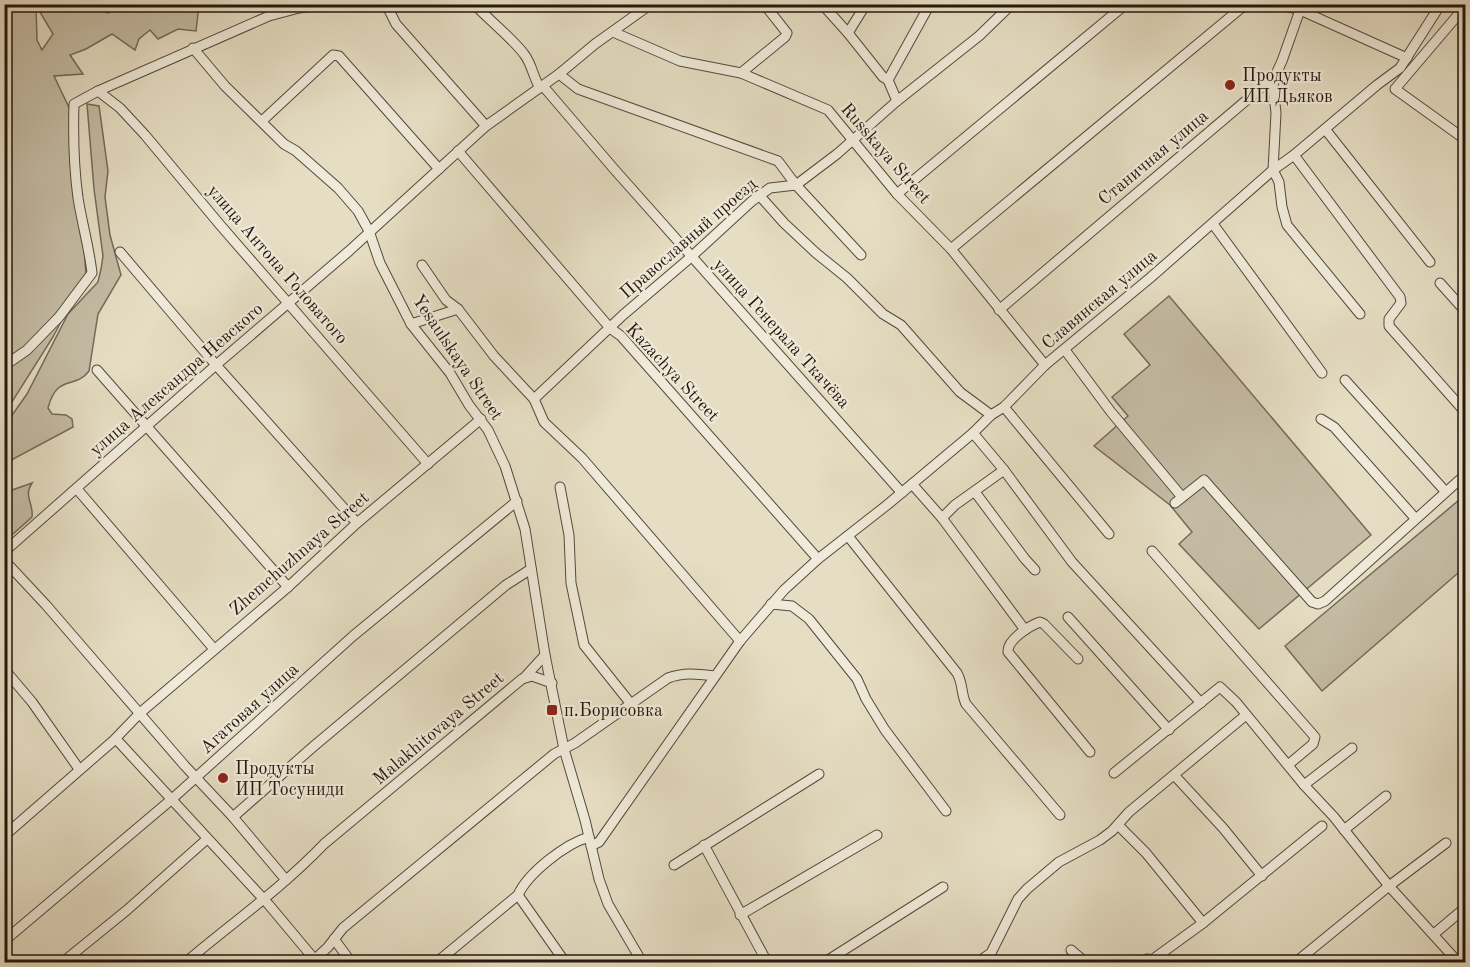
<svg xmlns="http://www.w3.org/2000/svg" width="1470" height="967" viewBox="0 0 1470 967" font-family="'Old Standard TT',serif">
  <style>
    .green { fill: #c5bca5; stroke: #756a5a; stroke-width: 1.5 }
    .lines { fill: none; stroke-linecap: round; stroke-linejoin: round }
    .minor-casing { stroke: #55493c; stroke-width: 11 }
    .minor { stroke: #efead9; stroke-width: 9 }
    .poi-dot { fill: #8f2418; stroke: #efead9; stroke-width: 2 }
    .labels { text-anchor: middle; stroke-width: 4.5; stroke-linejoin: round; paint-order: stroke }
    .poi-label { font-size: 18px; fill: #25170f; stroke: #efead9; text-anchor: start }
    .street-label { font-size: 18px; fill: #25170f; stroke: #efead9 }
  </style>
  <rect width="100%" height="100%" fill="#e6dec4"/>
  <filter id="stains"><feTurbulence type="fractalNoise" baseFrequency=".00333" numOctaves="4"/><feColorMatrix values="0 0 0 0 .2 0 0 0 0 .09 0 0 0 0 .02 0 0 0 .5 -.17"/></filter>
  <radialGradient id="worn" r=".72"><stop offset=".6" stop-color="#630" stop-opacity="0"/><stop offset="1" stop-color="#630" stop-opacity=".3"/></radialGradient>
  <g class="green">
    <path d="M5,5H36L37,40L42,50L53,34L40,12C64,2 84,0 108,13L113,5H199L196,31L178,29L158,39L150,30L139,39L135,50L112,34L86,49L70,55L83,74L54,76L74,118L86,274L53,337L5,413Z"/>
    <path d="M87,104L99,106L108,171L105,197L110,235L121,275L98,314L89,371C75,390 57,373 48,408L52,414L66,415L72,419L73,427L13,459L5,472V425L27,394L68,314L98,282L101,269L103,256L94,189Z"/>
    <polygon points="1169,296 1371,535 1259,629 1179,544 1192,532 1170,505 1094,446 1128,416 1112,397 1150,365 1124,334"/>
    <path d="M5,478L12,490L32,483C23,496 34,504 32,517L5,541Z"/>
    <polygon points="1465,495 1465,567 1322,691 1285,646"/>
  </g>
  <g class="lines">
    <defs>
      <g id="minor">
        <polyline points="386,4 396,24 486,126"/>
        <path d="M474,4C488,19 513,39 524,54C532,64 533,77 540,88"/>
        <polyline points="822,4 848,33 883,77 888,80"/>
        <polyline points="1278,4 1300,10 1407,58"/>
        <polyline points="1464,4 1457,16 1395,89 1466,140"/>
        <polyline points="613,32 680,61 741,73 828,110 897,194 951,249 1045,365"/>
        <polyline points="848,33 866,4"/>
        <polyline points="193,48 225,86 284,144 296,151 338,188 358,211 369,231 380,263 411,324 450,373 469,405 488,430 505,466 525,529 545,655 564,749 585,820 599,879 608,904 642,962"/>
        <polyline points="741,73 785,37 787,33 764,4"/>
        <polyline points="559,74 578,89 778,161 796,185 861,255"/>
        <polyline points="1275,76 1273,86 1276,113 1273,170 1279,182 1282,207 1287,225 1360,314"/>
        <polyline points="543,86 614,169 902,493"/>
        <polyline points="98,91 120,108 145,135 221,226 428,464"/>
        <polyline points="897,101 888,80 930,4"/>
        <polyline points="262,121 333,55 339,56 439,169"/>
        <polyline points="1325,129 1430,262"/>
        <polyline points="458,151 610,328 621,336 818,559"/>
        <polyline points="1294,155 1400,297 1401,303 1389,319 1389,326 1466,413"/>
        <polyline points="897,194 1126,4"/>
        <polyline points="759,195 784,223 816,253 847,278 883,314 901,325 960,392 991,415"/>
        <polyline points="1213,224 1322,373"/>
        <polyline points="951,249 1246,4"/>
        <polyline points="120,252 216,365 357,523"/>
        <polyline points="422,265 446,300 458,309 494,356 534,399 544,422 582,458 740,641"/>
        <polyline points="1440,283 1466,312"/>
        <polyline points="999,310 1275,76 1282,61 1300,10"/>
        <polyline points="411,324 458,309"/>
        <polyline points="1065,350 1111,412 1182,497"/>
        <path d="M4,366L27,350L59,317L92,273C89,247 82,223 78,198C74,168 73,135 74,104L98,91L269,16L299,8L325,4"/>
        <polyline points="97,370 288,587"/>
        <polyline points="1345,380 1445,491"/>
        <polyline points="534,399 623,315 691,257 752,201 770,188 796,185 837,154 897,101 979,36 1012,4"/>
        <polyline points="1004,407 1109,534"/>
        <polyline points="1321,419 1334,427 1415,518"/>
        <polyline points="973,433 1004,470 1072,562 1201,703"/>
        <polyline points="912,484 942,518 955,505 1004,470"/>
        <polyline points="560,487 569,535 571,583 584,645 631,704"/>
        <polyline points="77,489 214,649"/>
        <polyline points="975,492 1025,559 1035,570"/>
        <polyline points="1175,503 1204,480 1312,602 1318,604 1325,601 1466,474"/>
        <polyline points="942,518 1025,630"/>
        <path d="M848,536L957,673C963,683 961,694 966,704L1060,815"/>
        <polyline points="1152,551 1315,737 1313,744 1288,765"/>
        <polyline points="4,552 216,365 349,251 486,126 559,74 595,44 651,4"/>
        <polyline points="4,560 46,605 185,766 233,817 286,880"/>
        <polyline points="771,604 792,606 809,619 857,679 866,699 885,730 946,811"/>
        <polyline points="1068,617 1169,730"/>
        <path d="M1078,659L1044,624L1040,622C1029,626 1007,640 1008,652L1090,752"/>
        <polyline points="4,669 32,702 79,769"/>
        <polyline points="524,678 545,655"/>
        <polyline points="116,739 269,905 315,960"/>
        <polyline points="1114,773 1220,687 1236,702 1304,785 1334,817 1389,886 1458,962"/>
        <polyline points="1175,776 1223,828 1262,876"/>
        <polyline points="1304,785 1352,748"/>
        <polyline points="233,817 314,746 506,585 531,569"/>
        <polyline points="1118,825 1146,853 1203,923"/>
        <polyline points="1344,830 1386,796"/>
        <polyline points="4,836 113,741 140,713 288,587 357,523 481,419"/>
        <polyline points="704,845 767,962"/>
        <polyline points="591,846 599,842 740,641 784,590 818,559 887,505 973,433 991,415 1004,407 1045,365 1150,278 1273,170 1294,155 1377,85 1400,68 1437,10"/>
        <polyline points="674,865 819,774"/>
        <polyline points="518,895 565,962"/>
        <polyline points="740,915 877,835"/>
        <polyline points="1434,934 1466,907"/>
        <polyline points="334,939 351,962"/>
        <polyline points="4,941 172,799 353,636 517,501"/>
        <polyline points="1071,950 1085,962"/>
        <polyline points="1152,960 1203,923 1322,826"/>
        <polyline points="63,962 127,910 207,839"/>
        <path d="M186,962C232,923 282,888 324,844L522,679L532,676L552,683"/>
        <path d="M312,962L328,947L343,928L554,754L575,743L668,678C684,672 698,674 715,676"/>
        <path d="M437,962L518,895C528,873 565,844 589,837"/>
        <polyline points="825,962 943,887"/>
        <polyline points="978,962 991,953 1018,899 1027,889 1059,862 1100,840 1112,831 1129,812 1246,715"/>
        <polyline points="1139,962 1147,959 1152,960"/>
        <polyline points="1296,962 1389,886 1446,843"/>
      </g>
    </defs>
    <use href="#minor" class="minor-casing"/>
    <use href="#minor" class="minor"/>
  </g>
  <g class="poi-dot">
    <circle cx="1230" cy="85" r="6"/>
    <rect x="546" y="704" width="12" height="12" rx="3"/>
    <circle cx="223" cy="778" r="6"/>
  </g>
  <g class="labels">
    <g class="poi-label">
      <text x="1242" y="81">Продукты<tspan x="1242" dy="21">ИП Дьяков</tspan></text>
      <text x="564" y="716">п.Борисовка</text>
      <text x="235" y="774">Продукты<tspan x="235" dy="21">ИП Тосуниди</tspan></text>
    </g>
    <g class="street-label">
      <text transform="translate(886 153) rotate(49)" y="6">Russkaya Street</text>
      <text transform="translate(1153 157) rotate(-40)" y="6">Станичная улица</text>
      <text transform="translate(688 238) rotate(-41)" y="6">Православный проезд</text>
      <text transform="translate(278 264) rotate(49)" y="6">улица Антона Головатого</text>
      <text transform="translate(1099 299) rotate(-40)" y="6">Славянская улица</text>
      <text transform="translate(782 333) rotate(48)" y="6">улица Генерала Ткачёва</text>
      <text transform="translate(458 357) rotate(56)" y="6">Yesaulskaya Street</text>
      <text transform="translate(673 372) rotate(47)" y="6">Kazachya Street</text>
      <text transform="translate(176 379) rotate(-41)" y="6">улица Александра Невского</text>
      <text transform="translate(299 553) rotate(-41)" y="6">Zhemchuzhnaya Street</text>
      <text transform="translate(249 708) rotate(-42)" y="6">Агатовая улица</text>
      <text transform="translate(438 728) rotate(-40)" y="6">Malakhitovaya Street</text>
    </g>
  </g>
  <rect width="1470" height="967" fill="none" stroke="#e6dec4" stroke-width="24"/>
  <rect x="6" y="6" width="1458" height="955" fill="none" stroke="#25170f" stroke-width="3"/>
  <rect x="12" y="12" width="1446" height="943" fill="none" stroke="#25170f" stroke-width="1.5"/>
  <rect width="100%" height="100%" filter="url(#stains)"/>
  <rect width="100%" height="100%" fill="url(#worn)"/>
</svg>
